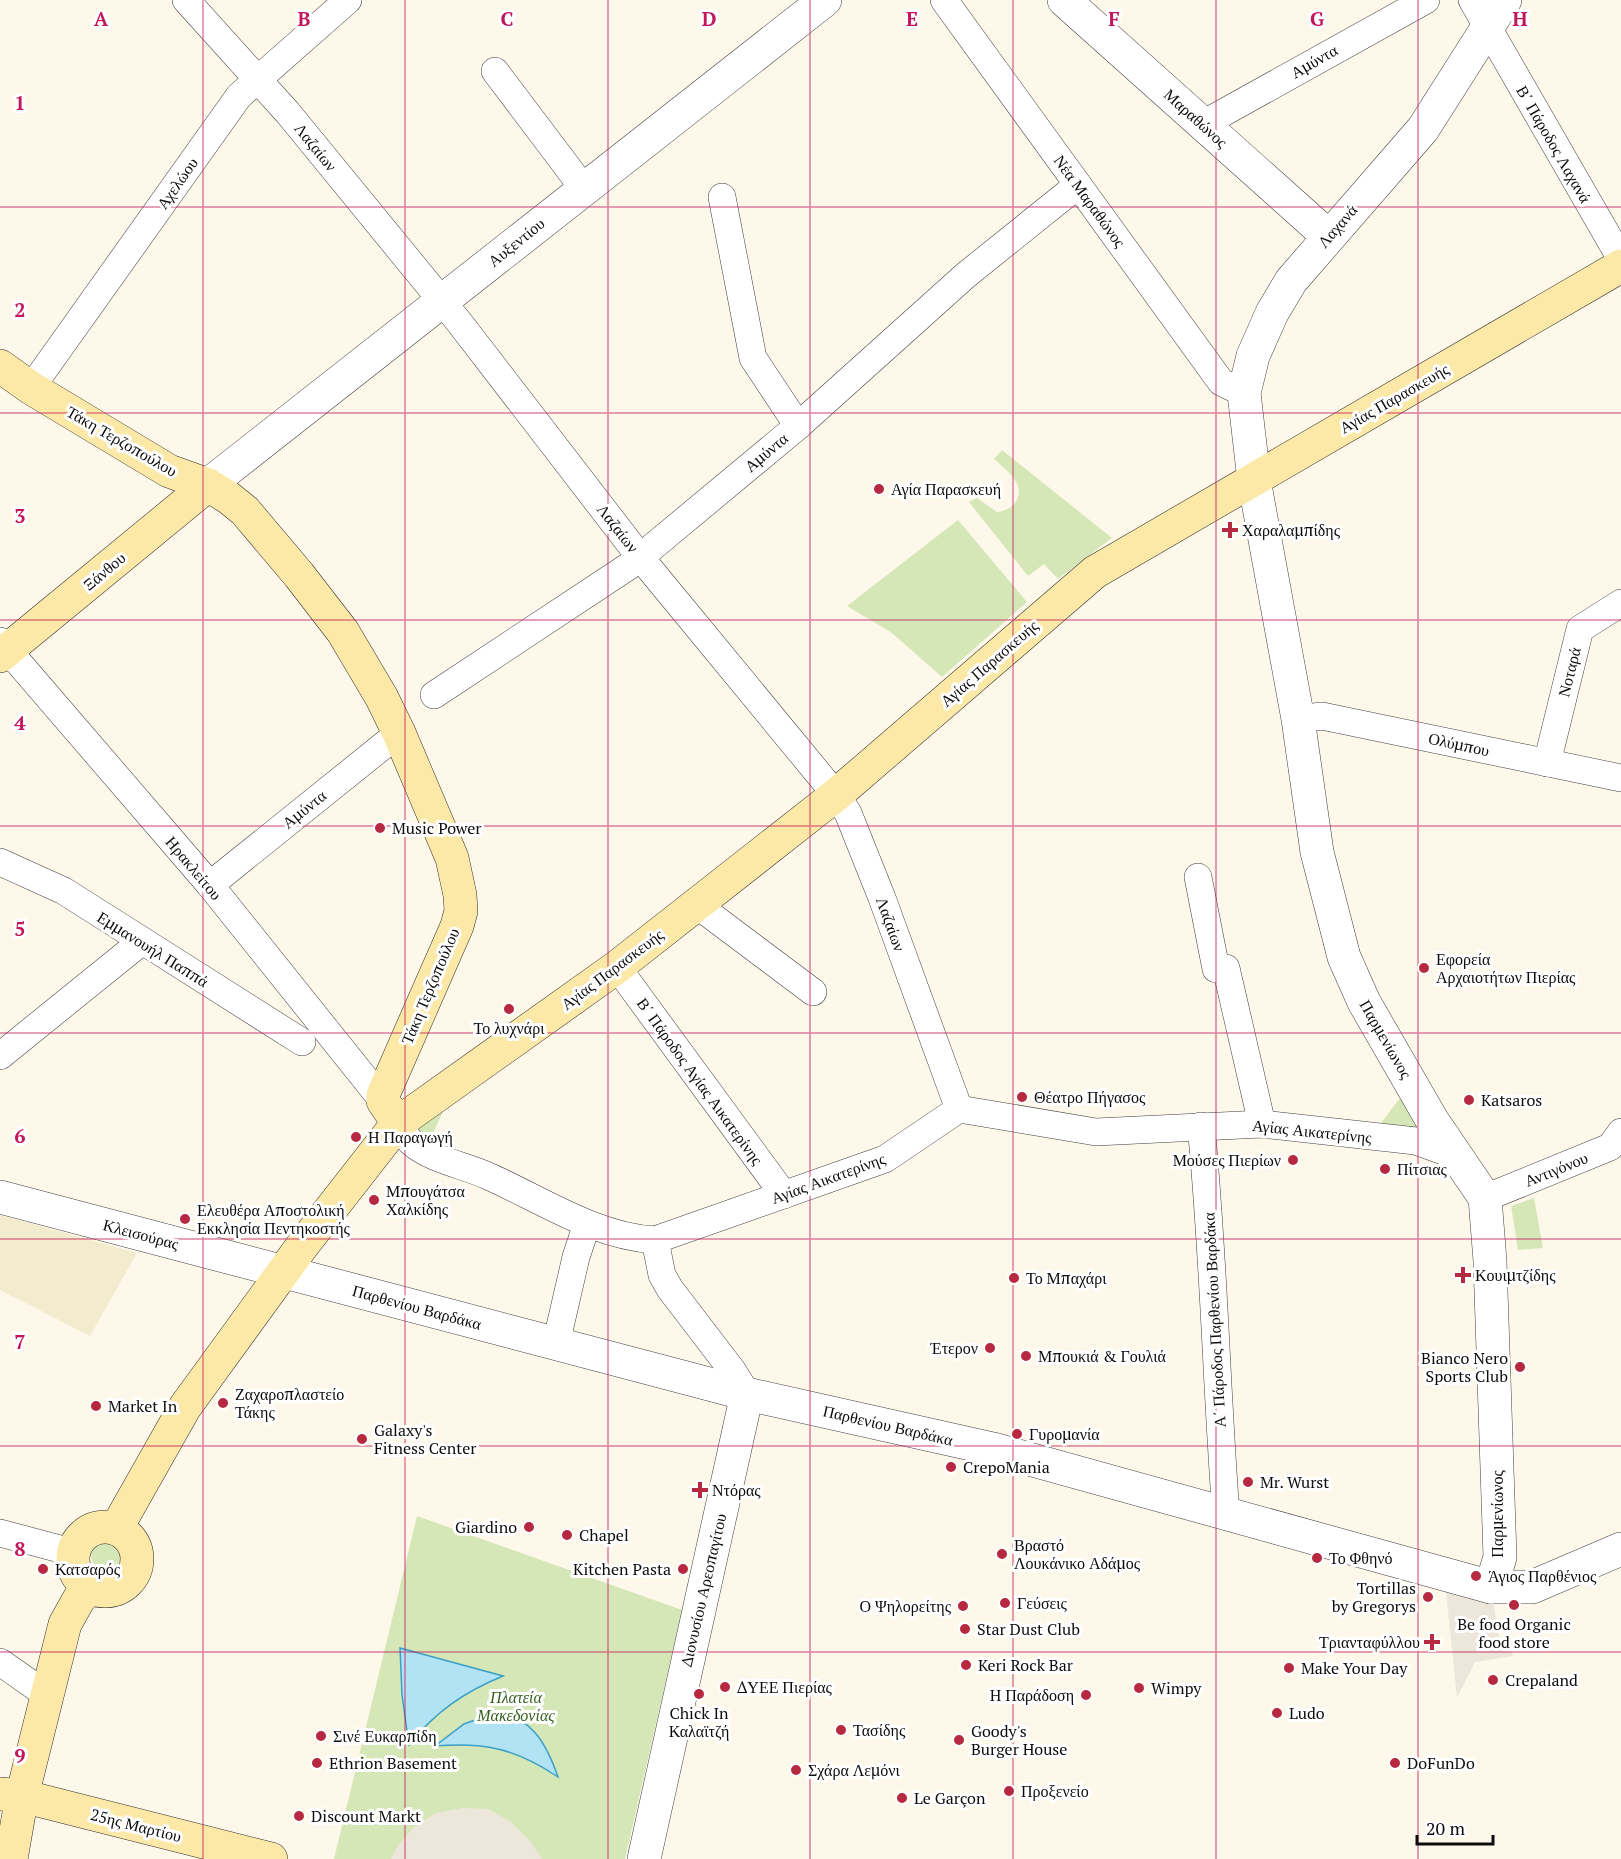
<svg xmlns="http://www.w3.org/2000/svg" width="1621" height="1859" viewBox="0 0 1621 1859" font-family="'PT Serif',serif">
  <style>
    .farmland { fill: #f3ebcd }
    .green { fill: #d5e7b6 }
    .plaza { fill: #ede6db }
    .water { fill: #b2e3f4; stroke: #3ba0c8; stroke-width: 1.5 }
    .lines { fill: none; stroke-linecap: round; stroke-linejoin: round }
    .minor-casing { stroke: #3f3f3f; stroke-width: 28 }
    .tertiary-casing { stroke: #3f3f3f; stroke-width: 34 }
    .secondary-casing { stroke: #2e2e2e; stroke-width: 34 }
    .minor { stroke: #fff; stroke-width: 27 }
    .tertiary { stroke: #fff; stroke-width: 33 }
    .secondary { stroke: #fce9a8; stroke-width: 33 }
    .grid { fill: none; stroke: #c2185b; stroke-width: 1.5; stroke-opacity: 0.55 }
    .poi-dot { fill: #b62940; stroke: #fff; stroke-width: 2 }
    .labels { text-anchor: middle; stroke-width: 6; stroke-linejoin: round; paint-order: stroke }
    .street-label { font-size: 16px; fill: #0c0c0c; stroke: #fff }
    .poi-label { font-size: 16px; fill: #0c0c0c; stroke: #fff; text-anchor: start }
    .park-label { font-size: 16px; font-style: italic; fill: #34611f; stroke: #fff }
    .grid-label { font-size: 20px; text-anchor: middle; font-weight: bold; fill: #c2185b; stroke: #fff; stroke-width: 6; stroke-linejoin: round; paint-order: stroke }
  </style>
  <rect width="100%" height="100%" fill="#fef8eb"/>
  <polygon class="farmland" points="0,1215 137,1253 90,1336 0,1290"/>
  <g class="green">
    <path d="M1002,450L1112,538L1058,579L1044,564L1028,576L969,502L977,498L997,512C1004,511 1010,509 1014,504C1029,486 1006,470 994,459Z"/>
    <polygon points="958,520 1027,602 942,677 892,633 847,606"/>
    <polygon points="1403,1094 1428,1133 1378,1127"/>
    <polygon points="446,1105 429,1142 418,1133 418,1124"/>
    <polygon points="1534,1198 1543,1248 1518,1250 1511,1206"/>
    <polygon points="417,1516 682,1610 625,1859 334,1859"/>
    <circle cx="106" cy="1555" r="15"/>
  </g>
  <g class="plaza">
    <polygon points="1446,1591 1493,1602 1500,1641 1514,1656 1475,1662 1457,1698"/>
    <polygon points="462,1808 488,1809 511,1822 531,1842 542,1859 391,1859 397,1847 413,1828 436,1813"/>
  </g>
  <g class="water">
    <path d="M400,1648L503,1676C464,1692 435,1712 409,1745L402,1695Z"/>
    <path d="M492,1714C530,1712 547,1745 558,1777C516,1749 486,1742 435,1746L464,1724Z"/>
  </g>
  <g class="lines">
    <defs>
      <g id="minor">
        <polyline points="186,0 288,113 459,322 640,557 836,795 848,813 882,898 959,1109"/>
        <polyline points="944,0 1221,382 1244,393"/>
        <polyline points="1472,0 1621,259"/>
        <polyline points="495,71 584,189"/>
        <polyline points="1203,124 1426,0"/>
        <polyline points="722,197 753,358 798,426"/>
        <polyline points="31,388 239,96 348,0"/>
        <polyline points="0,641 210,885 383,1101"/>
        <polyline points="434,695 632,564 798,426 966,275 1078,185"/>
        <polyline points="1298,719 1322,716 1621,778"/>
        <polyline points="1547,763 1580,629 1621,603"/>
        <polyline points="0,862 64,891 302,1042"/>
        <polyline points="1198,877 1216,969 1226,968 1262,1124"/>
        <polyline points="210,885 399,733"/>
        <polyline points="697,905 813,992"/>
        <polyline points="617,967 784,1195"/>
        <polyline points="0,1056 141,942"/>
        <path d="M398,1123C402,1129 406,1137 411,1142C431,1160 464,1165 488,1176C542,1200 594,1236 655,1240L885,1159L959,1109L1096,1132L1262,1124L1416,1141L1457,1156"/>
        <path d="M1201,1126C1214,1255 1216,1385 1226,1514"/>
        <polyline points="1485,1198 1610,1147 1621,1132"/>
        <polyline points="655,1240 662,1275 670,1289 732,1370 747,1394"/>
        <polyline points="556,1344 576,1257 587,1224"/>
        <polyline points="0,1533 60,1549 73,1556"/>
        <polyline points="0,1662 47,1695"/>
      </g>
      <g id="tertiary">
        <polyline points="1064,0 1328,236"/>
        <polyline points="208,485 825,0"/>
        <polyline points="0,1197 747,1394 993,1449 1491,1587 1532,1587 1621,1549"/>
        <polyline points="1491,1587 1500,1557 1490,1261 1485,1198 1432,1120 1364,1002 1344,957 1317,852 1298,719 1254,480 1244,393 1253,356 1272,313 1291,281 1423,129 1505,0"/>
        <polyline points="644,1859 747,1394"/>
      </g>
      <g id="secondary">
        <polyline points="0,366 31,388 169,471 208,485 229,498 245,511 299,575 343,632 382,698 399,733 452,858 460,895 461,911 457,926 383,1095 383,1101 398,1123"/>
        <polyline points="0,656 208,485"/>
        <circle cx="105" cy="1559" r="32"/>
        <polyline points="116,1529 185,1407 302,1246 398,1123 617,967 836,795 1095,572 1621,266"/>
        <polyline points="0,1794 22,1796 271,1859"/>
        <polyline points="11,1859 22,1796 65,1624 79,1599 90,1587"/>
      </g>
    </defs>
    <use href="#minor" class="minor-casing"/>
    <use href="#tertiary" class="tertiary-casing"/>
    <use href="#secondary" class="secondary-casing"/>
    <use href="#minor" class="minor"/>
    <use href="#tertiary" class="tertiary"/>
    <use href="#secondary" class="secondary"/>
  </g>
  <path class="grid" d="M203,0V1859M405,0V1859M608,0V1859M810,0V1859M1013,0V1859M1216,0V1859M1418,0V1859M0,207H1621M0,413H1621M0,620H1621M0,826H1621M0,1033H1621M0,1239H1621M0,1446H1621M0,1652H1621"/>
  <g class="poi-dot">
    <circle cx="879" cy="489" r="6"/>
    <path d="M1227 521h6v6h6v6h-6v6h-6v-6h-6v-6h6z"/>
    <circle cx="380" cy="828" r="6"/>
    <circle cx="1424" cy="968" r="6"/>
    <circle cx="509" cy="1009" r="6"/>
    <circle cx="1022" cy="1097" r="6"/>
    <circle cx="1469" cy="1100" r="6"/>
    <circle cx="356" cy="1137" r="6"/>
    <circle cx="1293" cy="1160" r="6"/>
    <circle cx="1385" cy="1169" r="6"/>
    <circle cx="374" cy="1200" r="6"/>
    <circle cx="185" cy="1219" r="6"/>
    <path d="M1460 1266h6v6h6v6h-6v6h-6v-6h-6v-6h6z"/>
    <circle cx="1014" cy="1278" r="6"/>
    <circle cx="990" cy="1348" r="6"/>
    <circle cx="1026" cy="1356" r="6"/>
    <circle cx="1520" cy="1367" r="6"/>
    <circle cx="223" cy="1403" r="6"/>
    <circle cx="96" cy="1406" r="6"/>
    <circle cx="1017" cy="1434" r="6"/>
    <circle cx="362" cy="1439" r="6"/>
    <circle cx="951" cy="1467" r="6"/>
    <circle cx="1248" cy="1482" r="6"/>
    <path d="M697 1481h6v6h6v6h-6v6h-6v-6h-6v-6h6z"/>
    <circle cx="529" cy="1527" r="6"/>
    <circle cx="567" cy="1535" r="6"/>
    <circle cx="1002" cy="1554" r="6"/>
    <circle cx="1317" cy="1558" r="6"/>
    <circle cx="43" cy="1569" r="6"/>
    <circle cx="683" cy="1569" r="6"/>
    <circle cx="1476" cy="1576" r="6"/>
    <circle cx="1428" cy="1597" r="6"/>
    <circle cx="1005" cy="1603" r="6"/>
    <circle cx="1514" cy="1605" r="6"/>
    <circle cx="963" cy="1606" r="6"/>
    <circle cx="965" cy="1629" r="6"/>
    <path d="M1429 1633h6v6h6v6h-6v6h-6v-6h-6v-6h6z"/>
    <circle cx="966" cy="1665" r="6"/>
    <circle cx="1289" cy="1668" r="6"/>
    <circle cx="1493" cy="1680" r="6"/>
    <circle cx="725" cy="1687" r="6"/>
    <circle cx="1139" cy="1688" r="6"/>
    <circle cx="699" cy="1694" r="6"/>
    <circle cx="1086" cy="1695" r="6"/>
    <circle cx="1277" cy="1713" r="6"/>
    <circle cx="841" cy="1730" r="6"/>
    <circle cx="321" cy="1736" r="6"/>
    <circle cx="959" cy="1740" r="6"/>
    <circle cx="317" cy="1763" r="6"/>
    <circle cx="1395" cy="1763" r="6"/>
    <circle cx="796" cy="1770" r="6"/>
    <circle cx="1009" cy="1791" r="6"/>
    <circle cx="902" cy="1798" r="6"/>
    <circle cx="299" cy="1816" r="6"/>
  </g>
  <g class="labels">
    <g class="street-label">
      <text transform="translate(1314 61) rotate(-30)" y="6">Αμύντα</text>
      <text transform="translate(1196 118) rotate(42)" y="6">Μαραθώνος</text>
      <text transform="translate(1554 144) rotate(60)" y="6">Β΄ Πάροδος Λαχανά</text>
      <text transform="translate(316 147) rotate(51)" y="6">Λαζαίων</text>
      <text transform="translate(177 183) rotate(-55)" y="6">Αχελώου</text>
      <text transform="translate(1090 201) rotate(54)" y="6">Νέα Μαραθώνος</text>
      <text transform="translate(1337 226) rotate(-49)" y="6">Λαχανά</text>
      <text transform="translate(516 242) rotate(-39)" y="6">Αυξεντίου</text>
      <text transform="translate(1394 398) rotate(-30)" y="6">Αγίας Παρασκευής</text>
      <text transform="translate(122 441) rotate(30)" y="6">Τάκη Τερζοπούλου</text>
      <text transform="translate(766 452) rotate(-40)" y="6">Αμύντα</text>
      <text transform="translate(618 528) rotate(52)" y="6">Λαζαίων</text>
      <text transform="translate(104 571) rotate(-40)" y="6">Ξάνθου</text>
      <text transform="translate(989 663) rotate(-41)" y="6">Αγίας Παρασκευής</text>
      <text transform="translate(1569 672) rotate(-76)" y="6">Νοταρά</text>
      <text transform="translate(1459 744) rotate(12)" y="6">Ολύμπου</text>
      <text transform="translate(304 809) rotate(-39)" y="6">Αμύντα</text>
      <text transform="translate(194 868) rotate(50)" y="6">Ηρακλείτου</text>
      <text transform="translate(891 924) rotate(70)" y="6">Λαζαίων</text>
      <text transform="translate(153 949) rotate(32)" y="6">Εμμανουήλ Παππά</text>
      <text transform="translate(612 969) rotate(-37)" y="6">Αγίας Παρασκευής</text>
      <text transform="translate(430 986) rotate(-67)" y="6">Τάκη Τερζοπούλου</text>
      <text transform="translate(1386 1039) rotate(60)" y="6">Παρμενίωνος</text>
      <text transform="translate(700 1081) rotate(54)" y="6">Β΄ Πάροδος Αγίας Αικατερίνης</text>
      <text transform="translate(1312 1131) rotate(6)" y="6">Αγίας Αικατερίνης</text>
      <text transform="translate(1556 1169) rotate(-22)" y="6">Αντιγόνου</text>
      <text transform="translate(828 1178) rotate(-20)" y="6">Αγίας Αικατερίνης</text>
      <text transform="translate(141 1234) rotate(15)" y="6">Κλεισούρας</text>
      <text transform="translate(417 1307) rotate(15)" y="6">Παρθενίου Βαρδάκα</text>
      <text transform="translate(1214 1320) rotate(-93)" y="6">Α΄ Πάροδος Παρθενίου Βαρδάκα</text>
      <text transform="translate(888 1425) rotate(13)" y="6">Παρθενίου Βαρδάκα</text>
      <text transform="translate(1497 1514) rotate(-90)" y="6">Παρμενίωνος</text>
      <text transform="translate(703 1590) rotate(-77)" y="6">Διονυσίου Αρεοπαγίτου</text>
      <text transform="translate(136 1825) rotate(14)" y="6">25ης Μαρτίου</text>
    </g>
    <g class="poi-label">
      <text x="891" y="495">Αγία Παρασκευή</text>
      <text x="1242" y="536">Χαραλαμπίδης</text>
      <text x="392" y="834">Music Power</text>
      <text x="1436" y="965">Εφορεία<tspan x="1436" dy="18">Αρχαιοτήτων Πιερίας</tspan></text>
      <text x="509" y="1034" text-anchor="middle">Το λυχνάρι</text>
      <text x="1034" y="1103">Θέατρο Πήγασος</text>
      <text x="1481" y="1106">Katsaros</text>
      <text x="368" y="1143">Η Παραγωγή</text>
      <text x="1281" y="1166" text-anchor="end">Μούσες Πιερίων</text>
      <text x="1397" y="1175">Πίτσιας</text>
      <text x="386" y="1197">Μπουγάτσα<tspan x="386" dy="18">Χαλκίδης</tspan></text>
      <text x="197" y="1216">Ελευθέρα Αποστολική<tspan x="197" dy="18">Εκκλησία Πεντηκοστής</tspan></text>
      <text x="1475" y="1281">Κουιμτζίδης</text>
      <text x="1026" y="1284">Το Μπαχάρι</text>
      <text x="978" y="1354" text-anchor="end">Έτερον</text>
      <text x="1038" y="1362">Μπουκιά &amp; Γουλιά</text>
      <text x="1508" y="1364" text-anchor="end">Bianco Nero<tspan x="1508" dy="18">Sports Club</tspan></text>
      <text x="235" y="1400">Ζαχαροπλαστείο<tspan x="235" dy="18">Τάκης</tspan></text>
      <text x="108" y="1412">Market In</text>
      <text x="374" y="1436">Galaxy's<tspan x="374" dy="18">Fitness Center</tspan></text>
      <text x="1029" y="1440">Γυρομανία</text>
      <text x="963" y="1473">CrepoMania</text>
      <text x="1260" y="1488">Mr. Wurst</text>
      <text x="712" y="1496">Ντόρας</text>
      <text x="517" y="1533" text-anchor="end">Giardino</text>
      <text x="579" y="1541">Chapel</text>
      <text x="1014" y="1551">Βραστό<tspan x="1014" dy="18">Λουκάνικο Αδάμος</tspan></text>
      <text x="1329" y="1564">Το Φθηνό</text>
      <text x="55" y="1575">Κατσαρός</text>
      <text x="671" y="1575" text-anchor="end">Kitchen Pasta</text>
      <text x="1488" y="1582">Άγιος Παρθένιος</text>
      <text x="1416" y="1594" text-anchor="end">Tortillas<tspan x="1416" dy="18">by Gregorys</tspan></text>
      <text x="1017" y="1609">Γεύσεις</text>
      <text x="951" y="1612" text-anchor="end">Ο Ψηλορείτης</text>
      <text x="1514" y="1630" text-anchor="middle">Be food Organic<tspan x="1514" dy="18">food store</tspan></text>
      <text x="977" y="1635">Star Dust Club</text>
      <text x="1420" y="1648" text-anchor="end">Τριανταφύλλου</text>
      <text x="978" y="1671">Keri Rock Bar</text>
      <text x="1301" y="1674">Make Your Day</text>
      <text x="1505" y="1686">Crepaland</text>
      <text x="737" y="1693">ΔΥΕΕ Πιερίας</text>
      <text x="1151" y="1694">Wimpy</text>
      <text x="1074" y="1701" text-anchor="end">Η Παράδοση</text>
      <text x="699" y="1719" text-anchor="middle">Chick In<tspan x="699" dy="18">Καλαϊτζή</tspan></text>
      <text x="1289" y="1719">Ludo</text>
      <text x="853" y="1736">Τασίδης</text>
      <text x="971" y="1737">Goody's<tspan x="971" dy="18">Burger House</tspan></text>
      <text x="333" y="1742">Σινέ Ευκαρπίδη</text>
      <text x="329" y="1769">Ethrion Basement</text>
      <text x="1407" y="1769">DoFunDo</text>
      <text x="808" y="1776">Σχάρα Λεμόνι</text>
      <text x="1021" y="1797">Προξενείο</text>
      <text x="914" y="1804">Le Garçon</text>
      <text x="311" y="1822">Discount Markt</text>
    </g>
    <g class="park-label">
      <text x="516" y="1703">Πλατεία<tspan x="516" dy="18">Μακεδονίας</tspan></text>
    </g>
  </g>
  <g class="grid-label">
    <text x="101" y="26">A</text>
    <text x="304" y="26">B</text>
    <text x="507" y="26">C</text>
    <text x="709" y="26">D</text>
    <text x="912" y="26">E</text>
    <text x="1114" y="26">F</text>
    <text x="1317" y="26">G</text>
    <text x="1520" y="26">H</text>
    <text x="20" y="110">1</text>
    <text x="20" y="317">2</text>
    <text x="20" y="523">3</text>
    <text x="20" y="730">4</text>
    <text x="20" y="936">5</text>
    <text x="20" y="1143">6</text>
    <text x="20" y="1349">7</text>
    <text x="20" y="1556">8</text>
    <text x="20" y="1763">9</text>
  </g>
  <path d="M1417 1835v9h76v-9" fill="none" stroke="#0c0c0c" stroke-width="3"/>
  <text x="1426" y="1835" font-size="18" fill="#0c0c0c" stroke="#ffffff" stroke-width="4.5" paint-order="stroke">20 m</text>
</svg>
